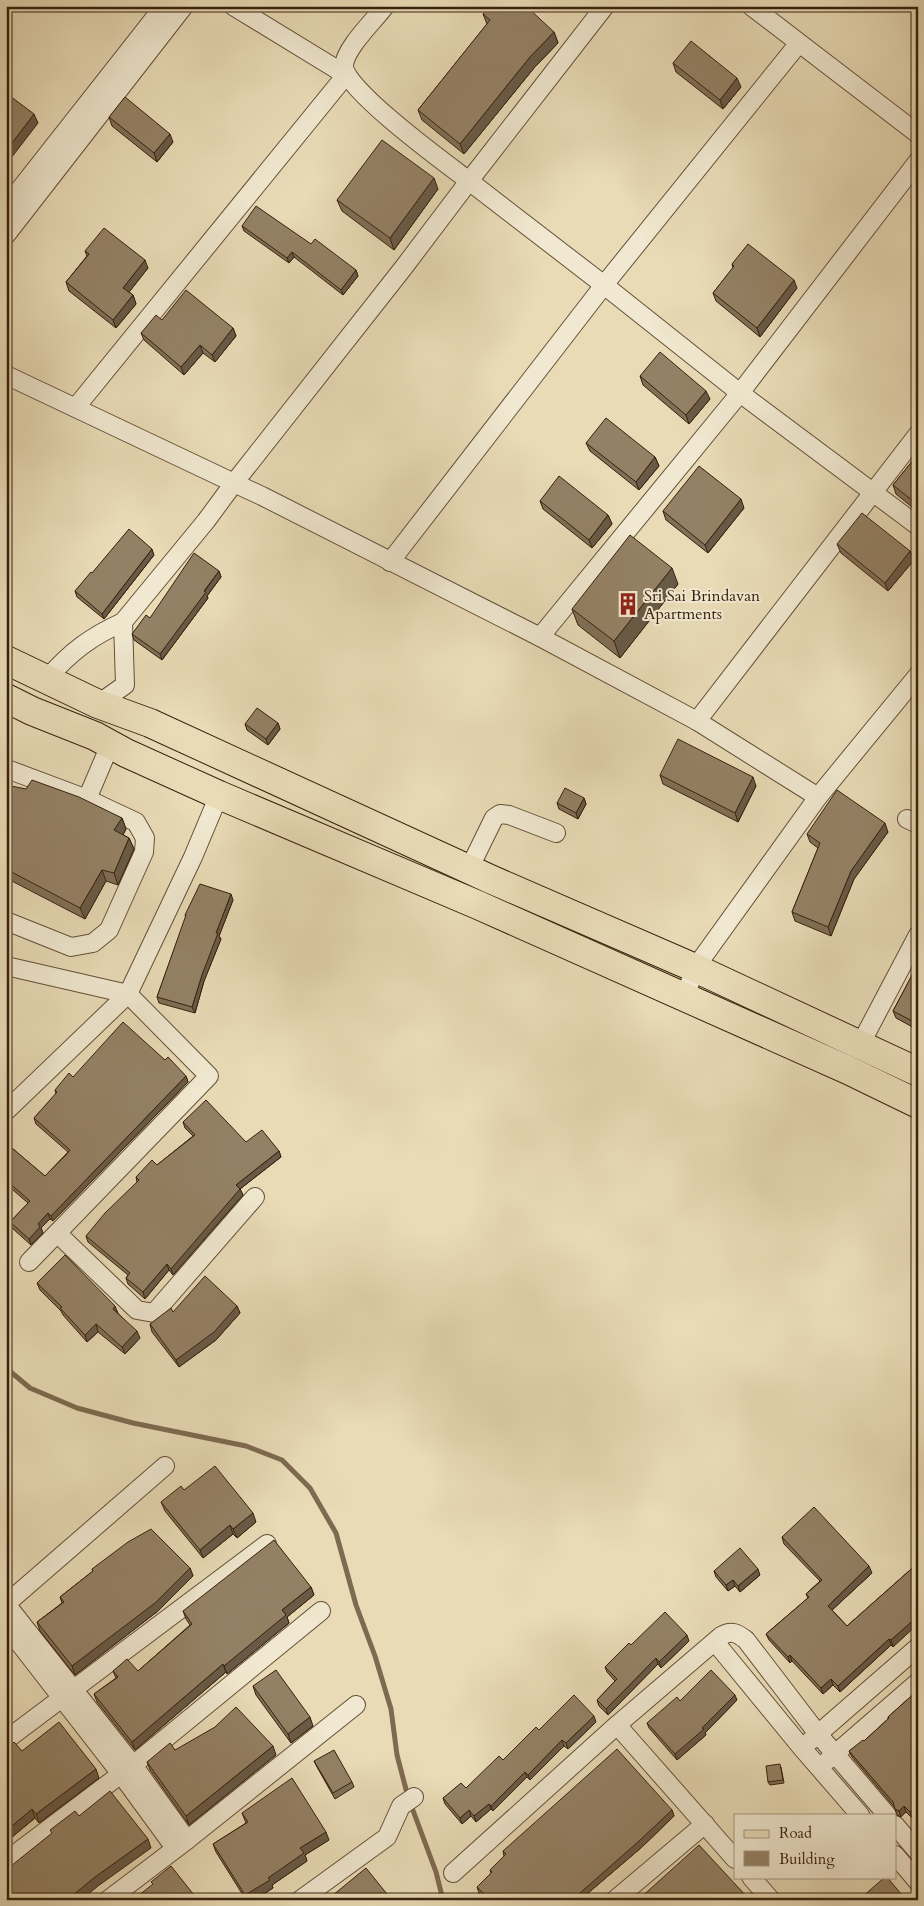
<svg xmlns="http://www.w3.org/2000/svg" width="924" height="1906" viewBox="0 0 924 1906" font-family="Cardo,serif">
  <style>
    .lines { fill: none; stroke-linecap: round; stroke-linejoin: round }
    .stream { stroke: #7e6a50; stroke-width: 5 }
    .street-casing { stroke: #644f37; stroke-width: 20 }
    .primary-casing { stroke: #38200d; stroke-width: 30 }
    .street { stroke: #f0e8d0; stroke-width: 18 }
    .primary { stroke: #e8dbb6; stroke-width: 28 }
    .wall { fill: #7f6f57; stroke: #38200d }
    .shaded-wall { fill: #685a47; stroke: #38200d }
    .building { fill: #948165; stroke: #38200d }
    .labels { text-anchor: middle; stroke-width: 4; stroke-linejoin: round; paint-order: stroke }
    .poi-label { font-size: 16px; fill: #38200d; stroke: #f0e8d0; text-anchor: start }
  </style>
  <rect width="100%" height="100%" fill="#e8dbb6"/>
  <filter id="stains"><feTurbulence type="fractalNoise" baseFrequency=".004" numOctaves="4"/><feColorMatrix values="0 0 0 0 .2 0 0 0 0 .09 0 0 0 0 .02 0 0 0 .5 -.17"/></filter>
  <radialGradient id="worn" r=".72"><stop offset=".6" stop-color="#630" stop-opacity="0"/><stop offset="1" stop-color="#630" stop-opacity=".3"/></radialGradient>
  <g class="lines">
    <polyline class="stream" points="6,1368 30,1388 77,1408 133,1423 246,1446 282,1460 310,1488 336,1533 356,1605 375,1656 391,1709 397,1755 408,1797 436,1872 443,1900"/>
    <defs>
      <g id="street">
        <path d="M385,6C374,21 346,47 344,65C342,88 448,165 469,181L605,6"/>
        <polyline points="751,6 918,134"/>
        <polyline points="918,161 740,393 918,526"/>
        <polyline points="6,207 164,6"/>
        <polyline points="6,235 184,6"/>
        <polyline points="6,375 234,483 404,267 469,181 604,285 740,393 540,637"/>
        <polyline points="76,407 346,75 233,6"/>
        <polyline points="390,562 604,285 799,43"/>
        <path d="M48,678C70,652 92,636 123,622"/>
        <polyline points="98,704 125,685 123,622 206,521 234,483 262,496 540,637 697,721 818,797 695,968 685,997"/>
        <polyline points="697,721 918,434"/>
        <polyline points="6,770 7,769 87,799 136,822 145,838 144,852 109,930 93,943 71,947 6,921"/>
        <polyline points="818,797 918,675"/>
        <polyline points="87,799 110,745"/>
        <polyline points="907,819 918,824"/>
        <polyline points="469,869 494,818 500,814 509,815 556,833"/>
        <polyline points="6,966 128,994 209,1076 29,1262"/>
        <polyline points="860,1045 918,935"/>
        <polyline points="6,1111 128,994 193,857 219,795"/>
        <polyline points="57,1233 137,1310 154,1313 255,1197"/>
        <polyline points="6,1604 133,1765 187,1840"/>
        <polyline points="6,1604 165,1466"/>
        <polyline points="6,1626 121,1774 175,1848"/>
        <polyline points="715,1642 802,1748 860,1815"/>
        <polyline points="617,1725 735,1859"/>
        <polyline points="6,1740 267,1544"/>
        <polyline points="810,1741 918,1647"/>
        <polyline points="828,1760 918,1682"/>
        <polyline points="895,1825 918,1852"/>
        <polyline points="895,1855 918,1882"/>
        <polyline points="6,1861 133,1765 321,1611"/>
        <path d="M453,1873L617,1725L721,1636C732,1630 737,1633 746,1640L818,1734L887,1815"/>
        <polyline points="751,1877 771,1900"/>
        <polyline points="108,1900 187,1840 356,1705"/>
        <polyline points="300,1900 387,1837 401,1806 414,1797"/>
        <polyline points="615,1900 705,1824"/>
      </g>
      <g id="primary">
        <polyline points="6,660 98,704 150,723 490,879 695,968 918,1072"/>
        <polyline points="6,698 32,711 95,736 126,753 219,795 478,905 848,1070 918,1104"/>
      </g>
    </defs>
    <use href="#street" class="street-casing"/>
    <use href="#primary" class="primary-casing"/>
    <use href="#street" class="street"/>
    <use href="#primary" class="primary"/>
  </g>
  <g class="wall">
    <polygon points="269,6 279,6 274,11"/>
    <polygon points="483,14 554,32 558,43 534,68 464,154 422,120 418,110 487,24"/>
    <polygon points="673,63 741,87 723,109 676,72"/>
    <polygon points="109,117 173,142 157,162 112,126"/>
    <polygon points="438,189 394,250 342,211 337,200"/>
    <polygon points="242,226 356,270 358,276 343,295 294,257 289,263 244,231"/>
    <polygon points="85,251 148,268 129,292 133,295 136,304 116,328 69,291 66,282 87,256"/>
    <polygon points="732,264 797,288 760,337 716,301 713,293 733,268"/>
    <polygon points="162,320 233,328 236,336 215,362 203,353 184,375 144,340 141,333"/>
    <polygon points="640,376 710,399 689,424 643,385"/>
    <polygon points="586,443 655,457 659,466 639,490 590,451"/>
    <polygon points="918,454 918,512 896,494 893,485"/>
    <polygon points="540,501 608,515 612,524 592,548 543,509"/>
    <polygon points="744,508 708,553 666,520 663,511"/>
    <polygon points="837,544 910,551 914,560 888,591 841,553"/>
    <polygon points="154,555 104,619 77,597 75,591 92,573"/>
    <polygon points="219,571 221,577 207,596 208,598 162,660 134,640 132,634 150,618"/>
    <polygon points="678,584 620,658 578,625 572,609"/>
    <polygon points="278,723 280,729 268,745 247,730 245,724"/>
    <polygon points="660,775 756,786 738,822 663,784"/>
    <polygon points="6,785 122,818 126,829 123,835 129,838 134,849 118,885 106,881 85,919 6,878 6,841 8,836 6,834"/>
    <polygon points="584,798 586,804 578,819 559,809 557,803"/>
    <polygon points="888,832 854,879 831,936 795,921 792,912 818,848 810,842 807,834"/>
    <polygon points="233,900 219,936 221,939 204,981 195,1013 159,1003 157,997 186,917 185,915"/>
    <polygon points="918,964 918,1030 896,1018 893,1011"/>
    <polygon points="165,1060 186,1076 188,1082 53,1221 50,1219 41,1228 43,1233 31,1245 12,1228 10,1222 28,1203 6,1184 6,1143 45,1176 68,1152 36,1124 34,1118 56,1094 55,1090 73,1077"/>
    <polygon points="183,1122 246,1142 279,1151 281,1157 240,1189 243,1195 173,1275 169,1270 145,1299 128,1284 126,1278 128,1275 88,1242 86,1236 137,1182 136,1177 157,1165 193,1136 185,1128"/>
    <polygon points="37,1283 118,1313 140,1338 125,1354 98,1332 87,1342 63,1315 61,1311 40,1290"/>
    <polygon points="237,1306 240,1313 216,1340 179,1367 152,1332 150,1324 173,1312"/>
    <polygon points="184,1490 256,1522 237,1538 233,1534 203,1558 165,1511 161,1502"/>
    <polygon points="782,1537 872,1573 832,1610 847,1626 918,1563 893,1647 891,1645 840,1692 833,1685 823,1694 792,1661 790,1663 769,1640 766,1634 808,1598 806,1594 820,1581 784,1544"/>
    <polygon points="190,1568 193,1576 158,1611 75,1675 40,1631 37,1622 62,1603 60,1597 93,1571 92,1569"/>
    <polygon points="714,1571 760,1575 740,1592 735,1586 728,1591 716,1577"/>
    <polygon points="311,1587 314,1595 287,1617 289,1623 227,1674 226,1672 135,1750 97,1702 94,1694 116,1678 113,1671 138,1671 190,1625 186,1619 183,1611"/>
    <polygon points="689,1641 661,1668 658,1664 608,1715 599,1706 597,1700 615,1681 607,1672 605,1667 631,1645"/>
    <polygon points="253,1686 313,1726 291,1743 256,1695"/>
    <polygon points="918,1690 918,1813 912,1818 906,1812 901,1817 897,1815 895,1808 852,1757 849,1751 864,1741 888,1719 888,1717"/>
    <polygon points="737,1700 705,1733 706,1735 677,1760 649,1728 647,1723 680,1701"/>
    <polygon points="596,1722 568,1749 564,1746 530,1780 527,1777 493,1811 491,1809 476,1822 471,1816 462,1824 445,1804 443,1798 466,1788 503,1760 539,1730"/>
    <polygon points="175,1750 276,1755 189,1825 150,1770 147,1762"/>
    <polygon points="22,1751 99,1778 39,1823 35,1818 6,1842"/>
    <polygon points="314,1761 352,1782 354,1787 335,1799 317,1767"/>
    <polygon points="781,1767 784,1783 770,1785 768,1782"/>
    <polygon points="672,1810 674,1816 642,1847 580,1900 486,1900 479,1893 477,1887 491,1873 490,1870 504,1856 503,1851"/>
    <polygon points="242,1813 329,1840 305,1855 307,1861 272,1885 273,1888 254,1900 246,1900 216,1852 213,1844 246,1823"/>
  </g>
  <g class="shaded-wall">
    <polygon points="273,6 279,6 274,11"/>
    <polygon points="554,32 558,43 534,68 464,154 460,144 530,57"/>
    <polygon points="737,78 741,87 723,109 720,100"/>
    <polygon points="34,114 38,123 8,162 6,159 6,151"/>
    <polygon points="170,134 173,142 157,162 154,153"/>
    <polygon points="434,178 438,189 394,250 390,238"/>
    <polygon points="292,252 294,257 289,263 287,258"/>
    <polygon points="145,260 148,268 126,296 123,288"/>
    <polygon points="356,270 358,276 343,295 341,290"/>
    <polygon points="794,280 797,288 760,337 757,328"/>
    <polygon points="133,295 136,304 116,328 113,320"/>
    <polygon points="233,328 236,336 215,362 212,355"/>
    <polygon points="200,345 203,353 184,375 181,367"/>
    <polygon points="706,391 710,399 689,424 686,415"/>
    <polygon points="655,457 659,466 639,490 636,482"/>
    <polygon points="741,499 744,508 708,553 705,545"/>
    <polygon points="608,515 612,524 592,548 589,540"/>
    <polygon points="152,549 154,555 104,619 102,614"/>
    <polygon points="910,551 914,560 888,591 885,583"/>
    <polygon points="672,568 678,584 620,658 614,641"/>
    <polygon points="219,571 221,577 207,596 208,598 162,660 160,654"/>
    <polygon points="278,723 280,729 268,745 266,739"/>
    <polygon points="753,777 756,786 738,822 735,813"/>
    <polygon points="584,798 586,804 578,819 576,813"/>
    <polygon points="122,818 126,829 119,841 114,830"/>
    <polygon points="885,823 888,832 854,879 831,936 828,927 851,871"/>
    <polygon points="129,838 134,849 118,885 114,873"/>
    <polygon points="102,870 106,881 85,919 80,908"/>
    <polygon points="231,894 233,900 219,936 221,939 204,981 195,1013 192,1007 202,975 216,933"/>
    <polygon points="186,1076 188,1082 53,1221 51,1216"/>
    <polygon points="279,1151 281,1157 240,1189 243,1195 173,1275 171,1269 236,1185"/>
    <polygon points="48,1213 50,1219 41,1228 43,1233 31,1245 29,1239 38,1224"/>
    <polygon points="167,1264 169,1270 145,1299 143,1292"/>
    <polygon points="115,1306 118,1313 113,1309"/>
    <polygon points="237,1306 240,1313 216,1340 179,1367 176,1360"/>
    <polygon points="96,1324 98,1332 87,1342 85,1335"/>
    <polygon points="137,1331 140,1338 125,1354 122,1347"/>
    <polygon points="253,1513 256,1522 237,1538 233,1529"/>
    <polygon points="230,1525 233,1534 203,1558 200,1550"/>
    <polygon points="869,1566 872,1573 830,1612 828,1606"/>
    <polygon points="190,1568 193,1576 158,1611 75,1675 72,1666"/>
    <polygon points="758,1569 760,1575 740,1592 738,1586"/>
    <polygon points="733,1580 735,1586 728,1591 726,1585"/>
    <polygon points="311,1587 314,1595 287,1617 289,1623 227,1674 224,1666 282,1610"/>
    <polygon points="918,1616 918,1624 893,1647 891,1640"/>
    <polygon points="687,1635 689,1641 661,1668 659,1662"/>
    <polygon points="889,1639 891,1645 840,1692 838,1686"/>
    <polygon points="790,1655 792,1661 790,1663 788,1657"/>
    <polygon points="656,1658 658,1664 608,1715 606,1709"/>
    <polygon points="223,1664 226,1672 135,1750 132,1742"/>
    <polygon points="831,1679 833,1685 823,1694 821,1688"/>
    <polygon points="735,1695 737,1700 705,1733 706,1735 677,1760 675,1754"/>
    <polygon points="594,1716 596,1722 568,1749 566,1743"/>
    <polygon points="310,1717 313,1726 291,1743 288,1734"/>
    <polygon points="562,1740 564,1746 530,1780 528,1775"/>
    <polygon points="273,1746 276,1755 189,1825 186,1816"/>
    <polygon points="96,1769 99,1778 39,1823 36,1814"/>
    <polygon points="525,1772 527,1777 493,1811 491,1806"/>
    <polygon points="489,1804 491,1809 476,1822 474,1816"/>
    <polygon points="918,1805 918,1813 912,1818 910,1812"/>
    <polygon points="904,1806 906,1812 901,1817 899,1811"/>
    <polygon points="32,1809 35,1818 6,1842 6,1831"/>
    <polygon points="469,1810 471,1816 462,1824 460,1818"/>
    <polygon points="672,1810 674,1816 642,1847 580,1900 572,1900"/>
    <polygon points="326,1832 329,1840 305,1855 307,1861 272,1885 273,1888 254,1900 247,1900 245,1895 268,1878 300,1848"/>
    <polygon points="148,1839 151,1848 98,1886 81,1900 67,1900 95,1877"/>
  </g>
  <g class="building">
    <polygon points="490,6 526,6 554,32 530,57 460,144 418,110 490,20 483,14"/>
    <polygon points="691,41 737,78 720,100 673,63"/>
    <polygon points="6,93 34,114 6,151"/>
    <polygon points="125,97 170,134 154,153 109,117"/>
    <polygon points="382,140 434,178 390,238 337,200"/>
    <polygon points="256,206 311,244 315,239 356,270 341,290 292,252 287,258 242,226"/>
    <polygon points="104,228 145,260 123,288 133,295 113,320 66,282 89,254 85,251"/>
    <polygon points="748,244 794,280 757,328 713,293 734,266 732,264"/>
    <polygon points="186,290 233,328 212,355 200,345 181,367 141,333 156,315 162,320"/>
    <polygon points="660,352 706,391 686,415 640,376"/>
    <polygon points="606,418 655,457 636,482 586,443"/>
    <polygon points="918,454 918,505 893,485"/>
    <polygon points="699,466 741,499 705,545 663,511"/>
    <polygon points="559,476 608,515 589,540 540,501"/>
    <polygon points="862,513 910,551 885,583 837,544"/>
    <polygon points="129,529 152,549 102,614 75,591 91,572 92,573"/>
    <polygon points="630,535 672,568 614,641 572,609"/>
    <polygon points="194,553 219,571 204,591 206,592 160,654 132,634 146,615 150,618"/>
    <polygon points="257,708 278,723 266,739 245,724"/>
    <polygon points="678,739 753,777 735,813 660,775"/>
    <polygon points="32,780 79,797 122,818 114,830 129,838 114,873 102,870 80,908 6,869 6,841 11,829 6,825 6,785 26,789"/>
    <polygon points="565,788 584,798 576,813 557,803"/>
    <polygon points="837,790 885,823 851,871 828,927 792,912 820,843 807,834"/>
    <polygon points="200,884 231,894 216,933 218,933 202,975 192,1007 157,997 186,915 185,915"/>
    <polygon points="918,964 918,1024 893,1011"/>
    <polygon points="123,1022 165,1060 168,1057 186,1076 51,1216 48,1213 38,1224 40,1227 29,1239 10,1222 30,1201 6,1180 6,1143 45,1176 66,1155 70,1150 34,1118 57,1092 55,1090 69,1073 73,1077"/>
    <polygon points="206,1100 246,1142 262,1130 279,1151 236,1185 240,1189 171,1269 167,1264 143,1292 126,1278 130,1273 86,1236 105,1213 139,1180 136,1177 152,1160 157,1165 195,1135 183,1122"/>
    <polygon points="65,1255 115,1306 113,1309 137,1331 122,1347 96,1324 85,1335 60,1308 62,1307 37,1283"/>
    <polygon points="205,1276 237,1306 214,1332 176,1360 150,1324 171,1308 173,1312"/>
    <polygon points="215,1466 253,1513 233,1529 230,1525 200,1550 161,1502 181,1486 184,1490"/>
    <polygon points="814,1507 869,1566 828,1606 847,1626 918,1563 918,1616 891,1640 889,1639 838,1686 831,1679 821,1688 790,1655 788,1657 766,1634 809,1597 806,1594 822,1580 782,1537"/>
    <polygon points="151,1529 190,1568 155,1603 72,1666 37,1622 64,1602 60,1597 93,1571 92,1569 128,1542"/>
    <polygon points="274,1540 311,1587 282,1610 286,1615 224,1666 223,1664 132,1742 94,1694 118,1677 113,1671 127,1659 138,1671 192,1624 183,1611"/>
    <polygon points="740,1548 758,1569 738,1586 733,1580 726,1585 714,1571"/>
    <polygon points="665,1612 687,1635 659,1662 656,1658 606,1709 597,1700 617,1679 605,1667 629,1643 631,1645"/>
    <polygon points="276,1670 310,1717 288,1734 253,1686"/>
    <polygon points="711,1670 735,1695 702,1728 704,1729 675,1754 647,1723 677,1697 680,1701"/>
    <polygon points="918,1690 918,1805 910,1812 904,1806 899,1811 895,1809 893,1802 849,1751 863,1740 864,1741 889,1718 888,1717"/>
    <polygon points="574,1695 594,1716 566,1743 562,1740 528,1775 525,1772 491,1806 489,1804 474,1816 469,1810 460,1818 443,1798 461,1783 466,1788 499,1756 503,1760 536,1727 539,1730"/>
    <polygon points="236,1707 273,1746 186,1816 147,1762 170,1743 175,1750 215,1727"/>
    <polygon points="59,1722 96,1769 36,1814 32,1809 6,1831 6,1749 14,1742 22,1751"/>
    <polygon points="617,1749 672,1810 639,1841 572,1900 490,1900 477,1887 492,1872 490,1870 506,1854 503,1851"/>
    <polygon points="334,1750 352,1782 333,1793 314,1761"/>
    <polygon points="780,1764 783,1780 768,1782 766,1766"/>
    <polygon points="292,1778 326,1832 300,1848 304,1853 268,1878 270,1880 245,1895 213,1844 248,1822 242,1813"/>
    <polygon points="110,1791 148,1839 95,1877 67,1900 6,1900 6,1870 52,1833 50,1830 75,1811 79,1816"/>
    <polygon points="699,1845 748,1898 746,1900 638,1900"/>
    <polygon points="171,1866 198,1900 133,1900 153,1884 151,1882"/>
    <polygon points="366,1868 391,1899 390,1900 327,1900"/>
    <polygon points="885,1877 887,1877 906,1900 862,1900 861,1898"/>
  </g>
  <defs>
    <symbol id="building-bare" viewBox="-9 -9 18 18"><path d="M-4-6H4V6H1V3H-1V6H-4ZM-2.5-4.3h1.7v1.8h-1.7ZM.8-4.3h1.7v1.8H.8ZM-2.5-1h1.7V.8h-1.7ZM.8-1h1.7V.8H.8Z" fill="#8f2418" stroke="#f0e8d0" stroke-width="2.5" paint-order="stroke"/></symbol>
  </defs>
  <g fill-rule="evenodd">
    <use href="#building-bare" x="612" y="588" width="32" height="32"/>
  </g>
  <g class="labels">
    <g class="poi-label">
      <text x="644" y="601">Sri Sai Brindavan<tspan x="644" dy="18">Apartments</tspan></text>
    </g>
  </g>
  <rect width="924" height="1906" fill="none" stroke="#e8dbb6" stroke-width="25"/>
  <rect x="8" y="8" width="909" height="1891" fill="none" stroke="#38200d" stroke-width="2.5"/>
  <rect x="12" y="12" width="899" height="1881" fill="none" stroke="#38200d"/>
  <rect x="734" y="1814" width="162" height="65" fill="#f0e8d0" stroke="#a69882"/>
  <rect x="744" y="1830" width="25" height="8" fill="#e8dbb6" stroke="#a69882"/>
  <text x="779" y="1838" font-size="15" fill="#38200d">Road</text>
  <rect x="744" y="1851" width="25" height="15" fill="#948165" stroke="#a69882"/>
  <text x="779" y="1864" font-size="15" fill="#38200d">Building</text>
  <rect width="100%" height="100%" filter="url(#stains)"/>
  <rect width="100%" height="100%" fill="url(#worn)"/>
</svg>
